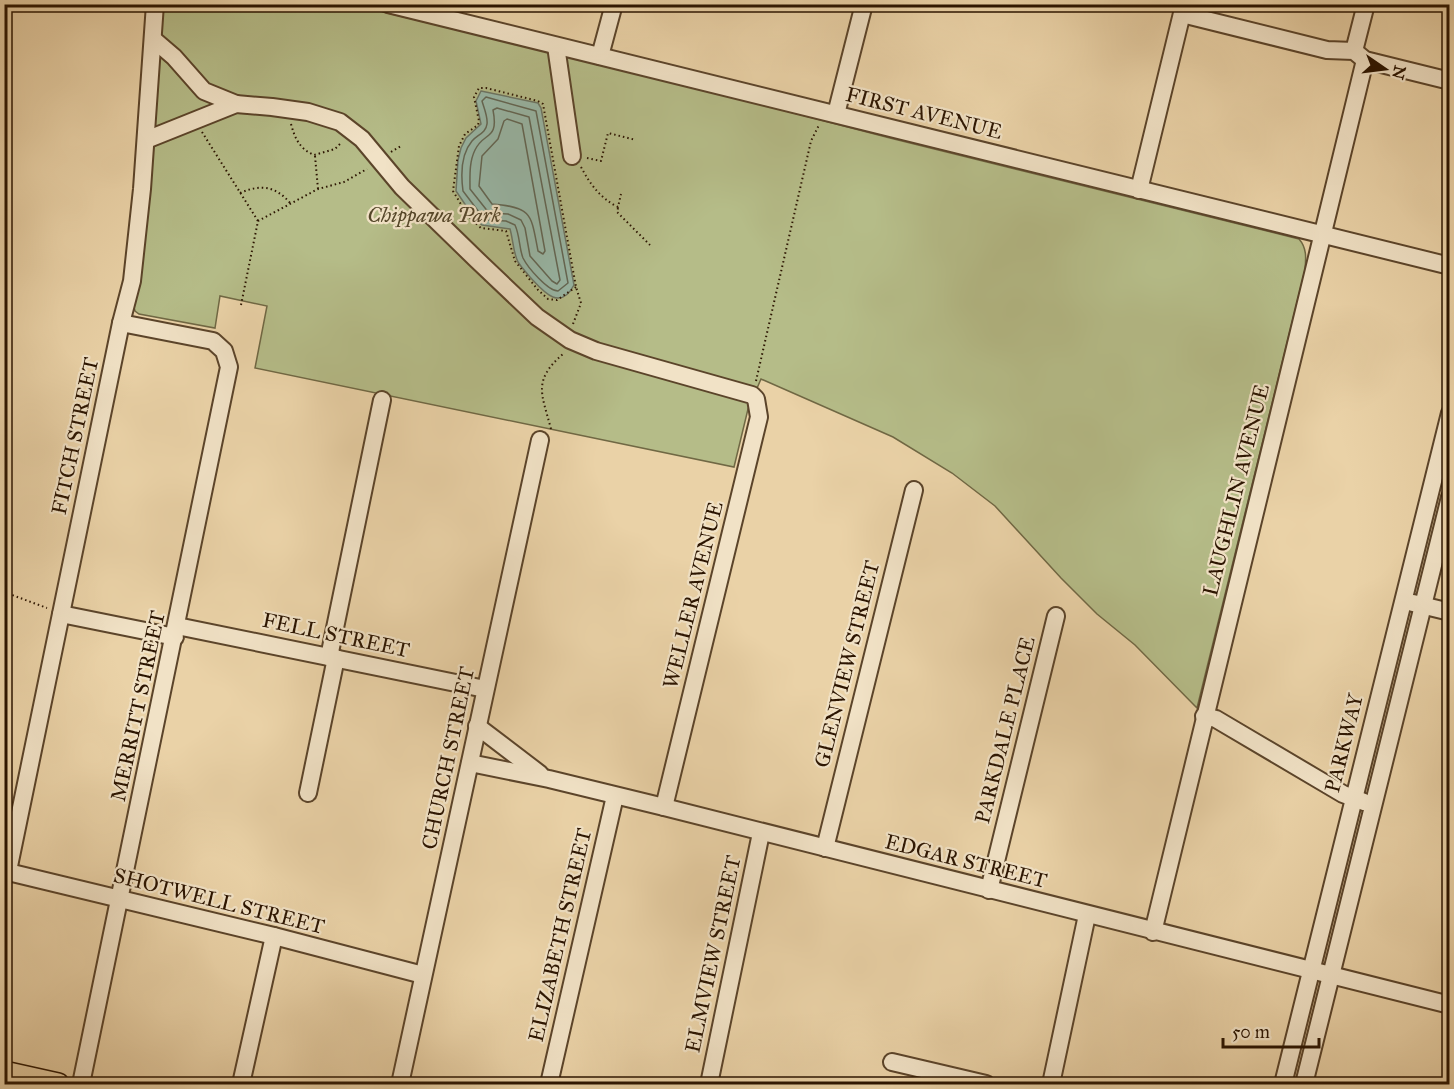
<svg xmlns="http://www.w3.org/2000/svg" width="1454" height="1089" viewBox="0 0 1454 1089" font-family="'IM FELL Great Primer',serif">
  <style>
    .green { fill: #b5bc88; stroke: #706844; stroke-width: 1.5 }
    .water { fill: #98b8a8; stroke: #6c7665; stroke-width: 1.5 }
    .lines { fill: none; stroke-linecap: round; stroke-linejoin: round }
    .shore { stroke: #626654; stroke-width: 1.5 }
    .minor-casing { stroke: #5b442a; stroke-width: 20 }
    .major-casing { stroke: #2b1400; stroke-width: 24 }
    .path { stroke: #2b1400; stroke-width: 2; stroke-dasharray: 1.5 3; stroke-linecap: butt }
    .minor { stroke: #f1e2c6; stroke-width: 16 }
    .major { stroke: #ead2a7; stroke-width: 21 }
    .labels { text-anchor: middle; stroke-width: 4.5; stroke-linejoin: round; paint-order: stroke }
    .street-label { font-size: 21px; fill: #2b1400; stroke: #f1e2c6 }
    .park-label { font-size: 21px; font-style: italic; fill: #544629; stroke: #f1e2c6 }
  </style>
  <rect width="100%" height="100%" fill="#ead2a7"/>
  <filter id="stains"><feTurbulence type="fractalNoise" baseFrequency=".00333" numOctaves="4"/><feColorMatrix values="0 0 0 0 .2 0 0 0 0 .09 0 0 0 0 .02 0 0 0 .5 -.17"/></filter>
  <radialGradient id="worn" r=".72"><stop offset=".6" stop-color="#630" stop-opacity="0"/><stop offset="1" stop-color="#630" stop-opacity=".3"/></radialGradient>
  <path class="green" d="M162,4L354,5L671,81L890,138L1299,239C1307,248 1306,258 1305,270L1197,708L1135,645L1097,614L1061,578L995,506L952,473L893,437L761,379L748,409L734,467L255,368L267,306L220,296L215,328L139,314L135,311L133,304Z"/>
  <path class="water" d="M481,91L538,103L541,108L574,285C560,312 543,291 530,277C526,272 521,267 518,262C513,252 513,239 510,229L482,225L475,219L456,191L458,160L461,148L466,138L481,124L476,101Z"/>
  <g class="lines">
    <g class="shore">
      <path d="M486,97L536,111L568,283L558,291C548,291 528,268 523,258C519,248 520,236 515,225L506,221L485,220L463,191C461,176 461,154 472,141C477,135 486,133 487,124C488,117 484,108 482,101Z"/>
      <path d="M497,108L529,117L560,280L557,284L552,281L530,256L525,228L521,220L508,214L489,213L470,189C470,176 469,162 475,150C484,131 499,141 493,110Z"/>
      <path d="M507,119L522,124L545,251L543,254L538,251C531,215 533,207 492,204L479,186L482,156L498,139L504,121Z"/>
    </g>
    <defs>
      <g id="minor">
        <polyline points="388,4 1450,266"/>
        <polyline points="1182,14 1327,50 1354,51 1365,60 1450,81"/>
        <polyline points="153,39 174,57 204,91 236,104"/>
        <polyline points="556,46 572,156"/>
        <polyline points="1354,51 1366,4"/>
        <polyline points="600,56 614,4"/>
        <polyline points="836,114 864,4"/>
        <polyline points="146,140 236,104 272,107 308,112 340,122 362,139 402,187 476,259 537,317 570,340 596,351 752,395 756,399 759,417 664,807"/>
        <polyline points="1139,190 1184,5"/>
        <polyline points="1413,603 1450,612"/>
        <polyline points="61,614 175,637"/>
        <polyline points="177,626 485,689"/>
        <polyline points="329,657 382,400"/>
        <polyline points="1204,716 1216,719 1343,794 1364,802"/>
        <polyline points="477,726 540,774"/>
        <polyline points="470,763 549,779 664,807 1450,1005"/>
        <polyline points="308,793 336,658"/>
        <polyline points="825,848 914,490"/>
        <polyline points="4,871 274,936 423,975"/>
        <polyline points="8,871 121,323 132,281 142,189 155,4"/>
        <polyline points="989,890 1056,616"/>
        <polyline points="1153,932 1365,60"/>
        <polyline points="892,1062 986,1084"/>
        <polyline points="81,1084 229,367 224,351 213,341 121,323"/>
        <polyline points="241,1084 274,936"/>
        <polyline points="400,1084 540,440"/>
        <polyline points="549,1084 615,796"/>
        <polyline points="709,1084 761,833"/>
        <polyline points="1051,1084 1087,915"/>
        <polyline points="1283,1084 1450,413"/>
        <polyline points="1304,1084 1450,497"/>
      </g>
      <polyline id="major" points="4,1072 58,1084"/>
    </defs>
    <use href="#minor" class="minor-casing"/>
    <use href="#major" class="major-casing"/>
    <g class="path">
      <path d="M291,124C295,139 300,149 314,155L335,149L341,143"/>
      <polyline points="202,132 258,221"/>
      <polyline points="391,152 401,146"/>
      <polyline points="315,156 318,189"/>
      <polyline points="587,158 601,161 608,133 636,140"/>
      <path d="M581,167C590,184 600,198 618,207L621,194"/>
      <path d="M240,193C260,184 276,186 290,203"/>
      <polyline points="618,208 617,212 650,245"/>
      <polyline points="241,305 258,221 318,189 344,182 367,169"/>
      <polyline points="573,324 581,303 576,287 543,104 538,101 486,88 479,88 474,97 479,121 478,125 465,134 459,146 453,191 468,216 481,228 506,231 515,261 538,290 548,299 557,300 576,287"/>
      <polyline points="756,381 811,141 819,125"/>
      <path d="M551,429C542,394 532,381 563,354"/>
      <polyline points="4,592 47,608"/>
    </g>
    <use href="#minor" class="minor"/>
    <use href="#major" class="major"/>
  </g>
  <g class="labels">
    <g class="street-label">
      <text transform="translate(924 113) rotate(14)" y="7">FIRST AVENUE</text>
      <text transform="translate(75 436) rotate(-78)" y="7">FITCH STREET</text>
      <text transform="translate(1236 490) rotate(-76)" y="7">LAUGHLIN AVENUE</text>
      <text transform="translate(693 595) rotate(-76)" y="7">WELLER AVENUE</text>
      <text transform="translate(336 635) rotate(12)" y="7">FELL STREET</text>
      <text transform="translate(847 664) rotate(-76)" y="7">GLENVIEW STREET</text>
      <text transform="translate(138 706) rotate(-78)" y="7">MERRITT STREET</text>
      <text transform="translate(1005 730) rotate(-76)" y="7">PARKDALE PLACE</text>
      <text transform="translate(1344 743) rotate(-76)" y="7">PARKWAY</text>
      <text transform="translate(448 758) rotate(-78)" y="7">CHURCH STREET</text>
      <text transform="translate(966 861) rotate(14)" y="7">EDGAR STREET</text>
      <text transform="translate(219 901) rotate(14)" y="7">SHOTWELL STREET</text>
      <text transform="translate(560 935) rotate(-77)" y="7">ELIZABETH STREET</text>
      <text transform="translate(713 954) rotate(-78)" y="7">ELMVIEW STREET</text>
    </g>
    <g class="park-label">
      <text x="434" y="222">Chippawa Park</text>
    </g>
  </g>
  <rect width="1454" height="1089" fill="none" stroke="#ead2a7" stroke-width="24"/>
  <rect x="6" y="6" width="1442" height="1077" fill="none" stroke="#2b1400" stroke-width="3"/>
  <rect x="12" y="12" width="1430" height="1065" fill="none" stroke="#2b1400" stroke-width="1.5"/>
  <g transform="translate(1385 69) rotate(104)" stroke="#f1e2c6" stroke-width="4.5" paint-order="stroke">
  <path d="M0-4.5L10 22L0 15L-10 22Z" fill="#2b1400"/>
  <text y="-9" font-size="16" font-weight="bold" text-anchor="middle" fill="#2b1400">N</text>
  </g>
  <path d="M1223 1038v9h96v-9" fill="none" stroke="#2b1400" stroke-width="3"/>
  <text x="1232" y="1038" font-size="18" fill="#2b1400" stroke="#f1e2c6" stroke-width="4.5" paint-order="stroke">50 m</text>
  <rect width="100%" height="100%" filter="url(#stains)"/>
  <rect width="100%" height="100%" fill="url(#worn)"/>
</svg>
